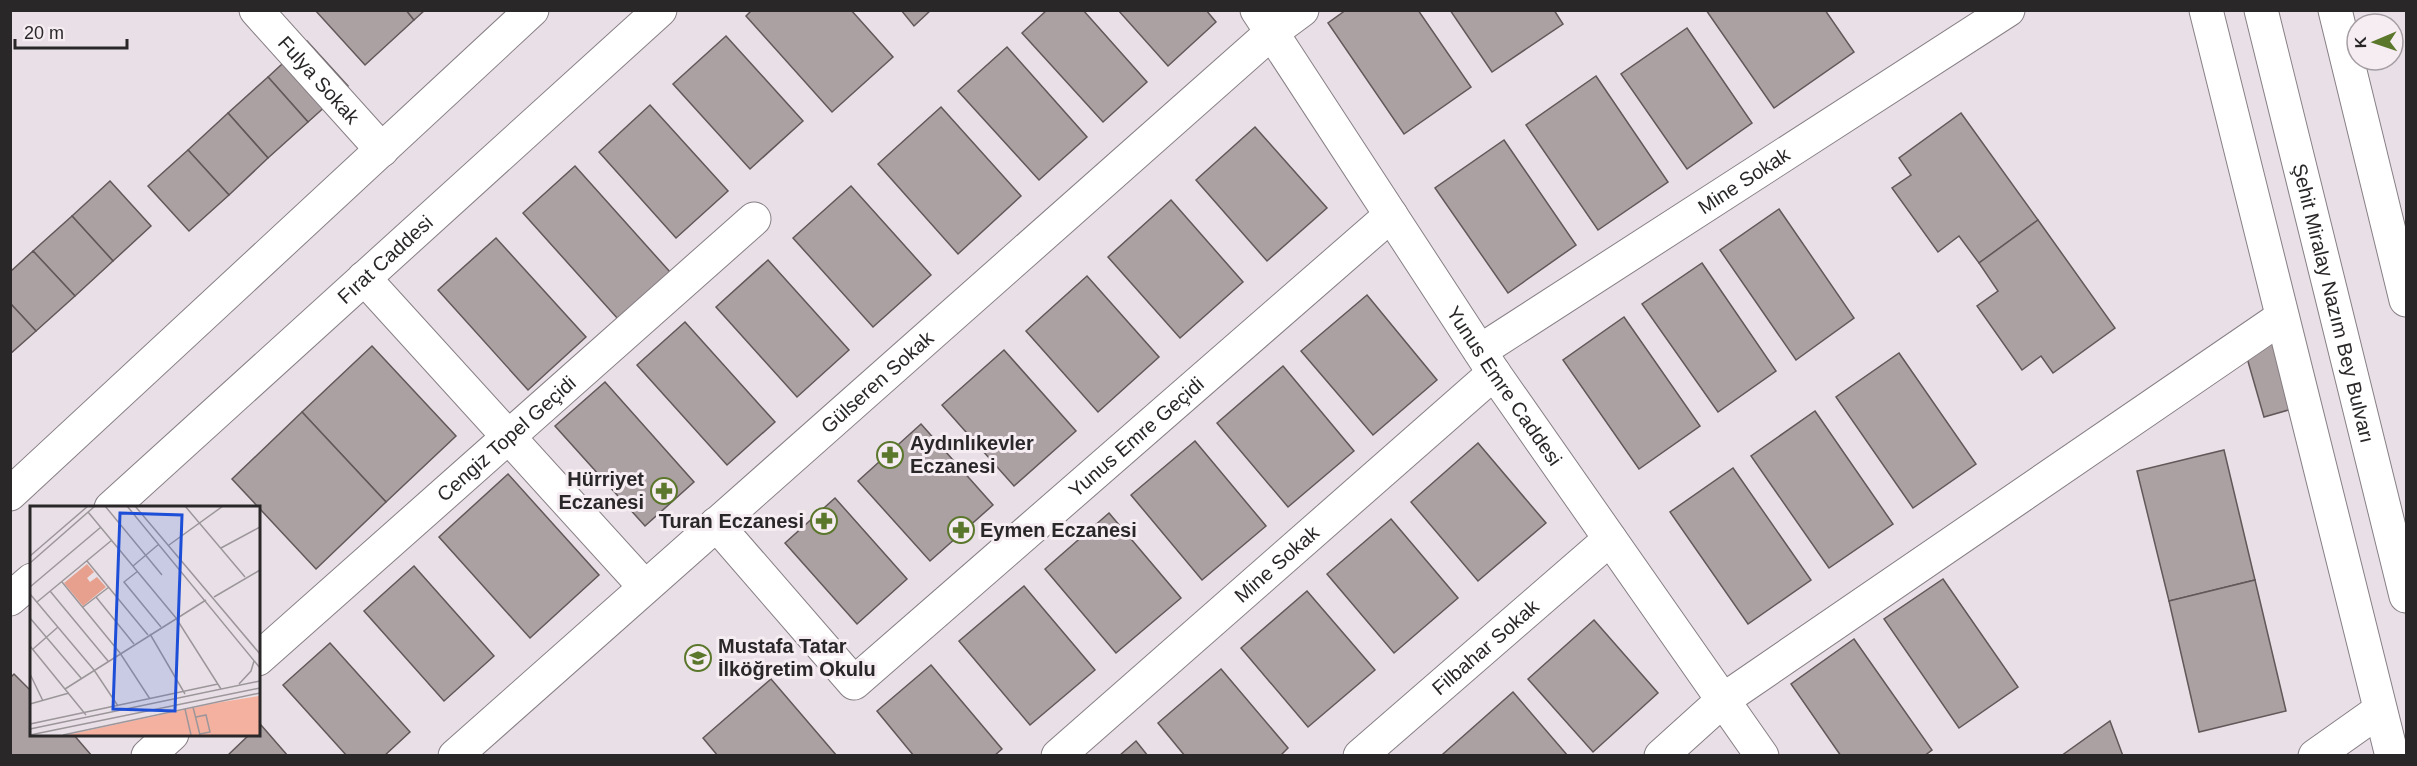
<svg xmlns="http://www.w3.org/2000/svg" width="2417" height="766" viewBox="0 0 2417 766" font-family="Helvetica,sans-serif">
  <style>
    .building { fill: #aba0a2; stroke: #62585a; stroke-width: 1.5 }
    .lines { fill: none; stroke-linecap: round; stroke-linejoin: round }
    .minor-casing { stroke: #877f85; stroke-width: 35 }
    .major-casing { stroke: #877f85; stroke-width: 35 }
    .minor { stroke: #fff; stroke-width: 33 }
    .major { stroke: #fff; stroke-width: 33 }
    .labels { text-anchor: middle; stroke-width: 6; stroke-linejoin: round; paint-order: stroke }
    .street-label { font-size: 20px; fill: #2a2729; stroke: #f6edf3 }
    .poi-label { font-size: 20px; font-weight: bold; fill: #2a2729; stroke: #f6edf3; text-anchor: start }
    .inset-road { fill: none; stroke: #9c969a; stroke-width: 1.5 }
    .view { fill: #1d4ed8; fill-opacity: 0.15; stroke: #1d4ed8; stroke-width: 3 }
    .inset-edge { fill: none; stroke: #2a2729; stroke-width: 3 }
  </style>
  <rect width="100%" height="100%" fill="#e8e0e6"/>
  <g class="building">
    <polygon points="315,10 406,10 414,20 365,65"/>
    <polygon points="406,10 425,10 414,20"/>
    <polygon points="752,10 851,10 893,57 832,112 746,16"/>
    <polygon points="901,10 931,10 914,26"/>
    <polygon points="1047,10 1083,10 1147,82 1103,122 1022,33"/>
    <polygon points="1118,10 1206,10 1216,22 1168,66"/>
    <polygon points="1346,10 1418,10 1471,87 1404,134 1328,23"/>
    <polygon points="1450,10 1554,10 1563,24 1492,72"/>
    <polygon points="1706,10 1825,10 1854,52 1774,108"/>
    <polygon points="1687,28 1752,123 1687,169 1621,74"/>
    <polygon points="726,36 803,121 750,169 673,84"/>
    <polygon points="307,41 348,86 308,122 268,77"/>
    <polygon points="1007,47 1087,137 1039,180 958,91"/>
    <polygon points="1596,76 1668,182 1598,230 1526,125"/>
    <polygon points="268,77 308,122 268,158 228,113"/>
    <polygon points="650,105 728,191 676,238 599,152"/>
    <polygon points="941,107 1021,196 958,254 878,164"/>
    <polygon points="228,113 268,158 229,195 188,150"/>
    <polygon points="1961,113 2038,220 1979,263 1959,236 1938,252 1892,188 1911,175 1899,158"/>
    <polygon points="1255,127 1327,208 1267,261 1196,180"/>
    <polygon points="1504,140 1576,245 1508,293 1435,188"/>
    <polygon points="188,150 229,195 189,231 148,186"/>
    <polygon points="575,166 670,272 618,319 523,213"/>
    <polygon points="110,181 151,226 113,261 72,216"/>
    <polygon points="851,186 931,275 873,327 793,238"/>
    <polygon points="1171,200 1243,282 1180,338 1108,257"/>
    <polygon points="1779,209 1854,318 1796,360 1720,250"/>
    <polygon points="72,216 113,261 75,296 33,251"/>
    <polygon points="2038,220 2115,328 2053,373 2041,356 2022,370 1977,306 1998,291 1979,263"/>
    <polygon points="496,238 586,337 528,390 438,290"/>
    <polygon points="33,251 75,296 36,331 10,303 10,272"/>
    <polygon points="768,260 849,350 797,397 716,307"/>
    <polygon points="1702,263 1776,371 1718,412 1642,304"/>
    <polygon points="1087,276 1159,357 1098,412 1026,331"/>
    <polygon points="1367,295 1437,380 1373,435 1301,351"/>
    <polygon points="10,303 36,331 10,354"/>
    <polygon points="1624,317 1700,426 1639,469 1563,360"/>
    <polygon points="685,322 775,422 727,465 637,365"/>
    <polygon points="2272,343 2292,409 2264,417 2245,351"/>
    <polygon points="372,346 456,436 386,502 302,412"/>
    <polygon points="1004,350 1076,431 1014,486 942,405"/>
    <polygon points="1899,353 1976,464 1913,508 1836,397"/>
    <polygon points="1283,366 1354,451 1288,507 1217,423"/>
    <polygon points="605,382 694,482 645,526 555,426"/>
    <polygon points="1815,411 1893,524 1829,568 1751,456"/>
    <polygon points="302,412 386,502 316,569 232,479"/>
    <polygon points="921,424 993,505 930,561 858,481"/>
    <polygon points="1195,441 1266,526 1202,580 1131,495"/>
    <polygon points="1478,443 1546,523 1478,581 1411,502"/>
    <polygon points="2224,450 2255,580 2169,601 2137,471"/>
    <polygon points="1733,468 1811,580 1748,624 1670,512"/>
    <polygon points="508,474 599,575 530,638 439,537"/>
    <polygon points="835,498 907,579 857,624 785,543"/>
    <polygon points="1109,513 1181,598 1116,653 1045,569"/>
    <polygon points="1391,519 1458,598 1394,653 1327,574"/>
    <polygon points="414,566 494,656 444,701 364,611"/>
    <polygon points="1943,579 2018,687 1959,728 1884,619"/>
    <polygon points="2255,580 2286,711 2199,732 2169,601"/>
    <polygon points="1024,586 1095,670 1030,725 959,641"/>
    <polygon points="1307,591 1375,670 1308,727 1241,648"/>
    <polygon points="1594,620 1658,693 1593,752 1528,679"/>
    <polygon points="1854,639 1932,750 1924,756 1841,756 1791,684"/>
    <polygon points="330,643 410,732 384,756 347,756 283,685"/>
    <polygon points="931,665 1002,749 994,756 914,756 877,711"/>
    <polygon points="1221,669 1288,748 1280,756 1185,756 1158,723"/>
    <polygon points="14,674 32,692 32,734 73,734 92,756 10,756 10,678"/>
    <polygon points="771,679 837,756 718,756 703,738"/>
    <polygon points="1513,692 1568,756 1445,756 1443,754"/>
    <polygon points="2110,721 2123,756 2061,756"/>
    <polygon points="261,725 288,756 227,756 250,734 258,734"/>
    <polygon points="1136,741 1148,756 1119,756"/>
  </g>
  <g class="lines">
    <defs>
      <g id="minor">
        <path id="s1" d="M256,10L382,150"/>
        <path id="s2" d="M1257,10L1494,373L1762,756"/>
        <polyline points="2206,10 2392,756"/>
        <polyline points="364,278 645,587"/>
        <path id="s3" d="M1480,351L2008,10"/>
        <path id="s4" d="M716,524L854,683L1391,215"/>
        <path id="s5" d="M258,659L754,219"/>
        <polyline points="148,756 172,734"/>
        <path id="s6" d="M455,756L1271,33L1302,10"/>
        <path id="s7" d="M1058,756L1494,373"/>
        <path id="s8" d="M1360,756L1610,539"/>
        <polyline points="1661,756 1723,700 2282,317"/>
        <polyline points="2315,756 2380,710"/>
      </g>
      <g id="major">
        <path id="s9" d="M2261,10L2406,596"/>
        <polyline points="2335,10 2406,300"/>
        <polyline points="10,494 532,10"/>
        <path id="s10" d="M111,508L660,10"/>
        <polyline points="10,599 32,580"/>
      </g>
    </defs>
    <use href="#minor" class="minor-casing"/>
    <use href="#major" class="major-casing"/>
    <use href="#minor" class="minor"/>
    <use href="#major" class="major"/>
  </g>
  <defs>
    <symbol id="pharmacy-ring" viewBox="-11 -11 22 22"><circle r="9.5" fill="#f6edf3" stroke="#5a772b" stroke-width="1.5"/><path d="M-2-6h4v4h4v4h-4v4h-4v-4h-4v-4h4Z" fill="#5a772b"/></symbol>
    <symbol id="school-ring" viewBox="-11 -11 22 22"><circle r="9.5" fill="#f6edf3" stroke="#5a772b" stroke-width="1.5"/><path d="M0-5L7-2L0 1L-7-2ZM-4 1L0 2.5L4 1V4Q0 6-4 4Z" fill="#5a772b"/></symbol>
  </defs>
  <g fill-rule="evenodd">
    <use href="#pharmacy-ring" x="875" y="440" width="30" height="30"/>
    <use href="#pharmacy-ring" x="649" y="476" width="30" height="30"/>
    <use href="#pharmacy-ring" x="809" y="506" width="30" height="30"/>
    <use href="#pharmacy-ring" x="946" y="515" width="30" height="30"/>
    <use href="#school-ring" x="683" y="643" width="30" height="30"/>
  </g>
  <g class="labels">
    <g class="street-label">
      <text dy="7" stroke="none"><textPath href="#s1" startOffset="94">Fulya Sokak</textPath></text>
      <text dy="7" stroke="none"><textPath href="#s3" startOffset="314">Mine Sokak</textPath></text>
      <text dy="7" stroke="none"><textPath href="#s10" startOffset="370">Fırat Caddesi</textPath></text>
      <text dy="7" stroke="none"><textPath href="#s9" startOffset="302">Şehit Miralay Nazım Bey Bulvarı</textPath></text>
      <text dy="7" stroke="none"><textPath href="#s6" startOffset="564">Gülseren Sokak</textPath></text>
      <text dy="7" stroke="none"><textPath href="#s2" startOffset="450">Yunus Emre Caddesi</textPath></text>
      <text dy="7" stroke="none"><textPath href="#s4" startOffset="585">Yunus Emre Geçidi</textPath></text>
      <text dy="7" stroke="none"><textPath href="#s5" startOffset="332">Cengiz Topel Geçidi</textPath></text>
      <text dy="7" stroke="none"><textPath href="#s7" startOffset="291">Mine Sokak</textPath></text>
      <text dy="7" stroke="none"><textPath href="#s8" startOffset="166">Filbahar Sokak</textPath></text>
    </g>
    <g class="poi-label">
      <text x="910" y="450">Aydınlıkevler<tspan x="910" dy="23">Eczanesi</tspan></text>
      <text x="644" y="486" text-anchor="end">Hürriyet<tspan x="644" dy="23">Eczanesi</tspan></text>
      <text x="804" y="528" text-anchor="end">Turan Eczanesi</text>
      <text x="980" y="537">Eymen Eczanesi</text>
      <text x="718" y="653">Mustafa Tatar<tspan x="718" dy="23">İlköğretim Okulu</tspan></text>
    </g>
  </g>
  <g transform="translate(30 506)">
    <rect width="230" height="230" fill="#e8e0e6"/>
    <path d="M229,190V229H37L186,197Z" fill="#f5b1a0"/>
    <path d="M57,58L64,66L57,72L60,76L67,71L76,81L53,100L34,77Z" fill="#e7a08d"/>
    <path class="inset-road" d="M75,0L132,69M97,0L230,162M105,0L230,148M155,0L215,71M58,6L146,112L191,183M139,39L193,0M191,42L230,21M0,50L58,0M57,55L118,129M0,57L65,0M103,60L129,38M108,65L94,76L131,121M32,76L90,147L120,193M0,81L71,21M20,85L78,155M0,88L64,164L88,200M66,91L104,138M184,91L230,64M7,96L82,34M53,101L79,81M0,112L51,172M120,128L155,188M0,140L56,209M3,143L28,121M0,168L13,195M209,178L221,165L224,155M35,183L176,94M0,198L39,187M163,201L170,229M155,203L161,229M166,211L176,209L180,226L170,228M0,218L188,178M0,223L230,175M0,229L230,182M33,229L230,187"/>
    <path class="view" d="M90,7L152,9L145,205L83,203Z"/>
    <rect width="230" height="230" class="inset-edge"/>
  </g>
  <rect width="2417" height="766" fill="none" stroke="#2a2729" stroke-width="24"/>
  <g transform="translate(2375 42) rotate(268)"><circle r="28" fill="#f6edf3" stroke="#a49ea2" stroke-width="1.5"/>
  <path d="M0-4.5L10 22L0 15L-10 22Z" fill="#5a772b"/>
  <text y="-9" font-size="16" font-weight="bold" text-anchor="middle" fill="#2a2729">K</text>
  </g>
  <path d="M15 39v9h112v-9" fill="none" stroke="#2a2729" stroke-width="3"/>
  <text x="24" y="39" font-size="18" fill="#2a2729" stroke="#f6edf3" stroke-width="4.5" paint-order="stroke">20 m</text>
</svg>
